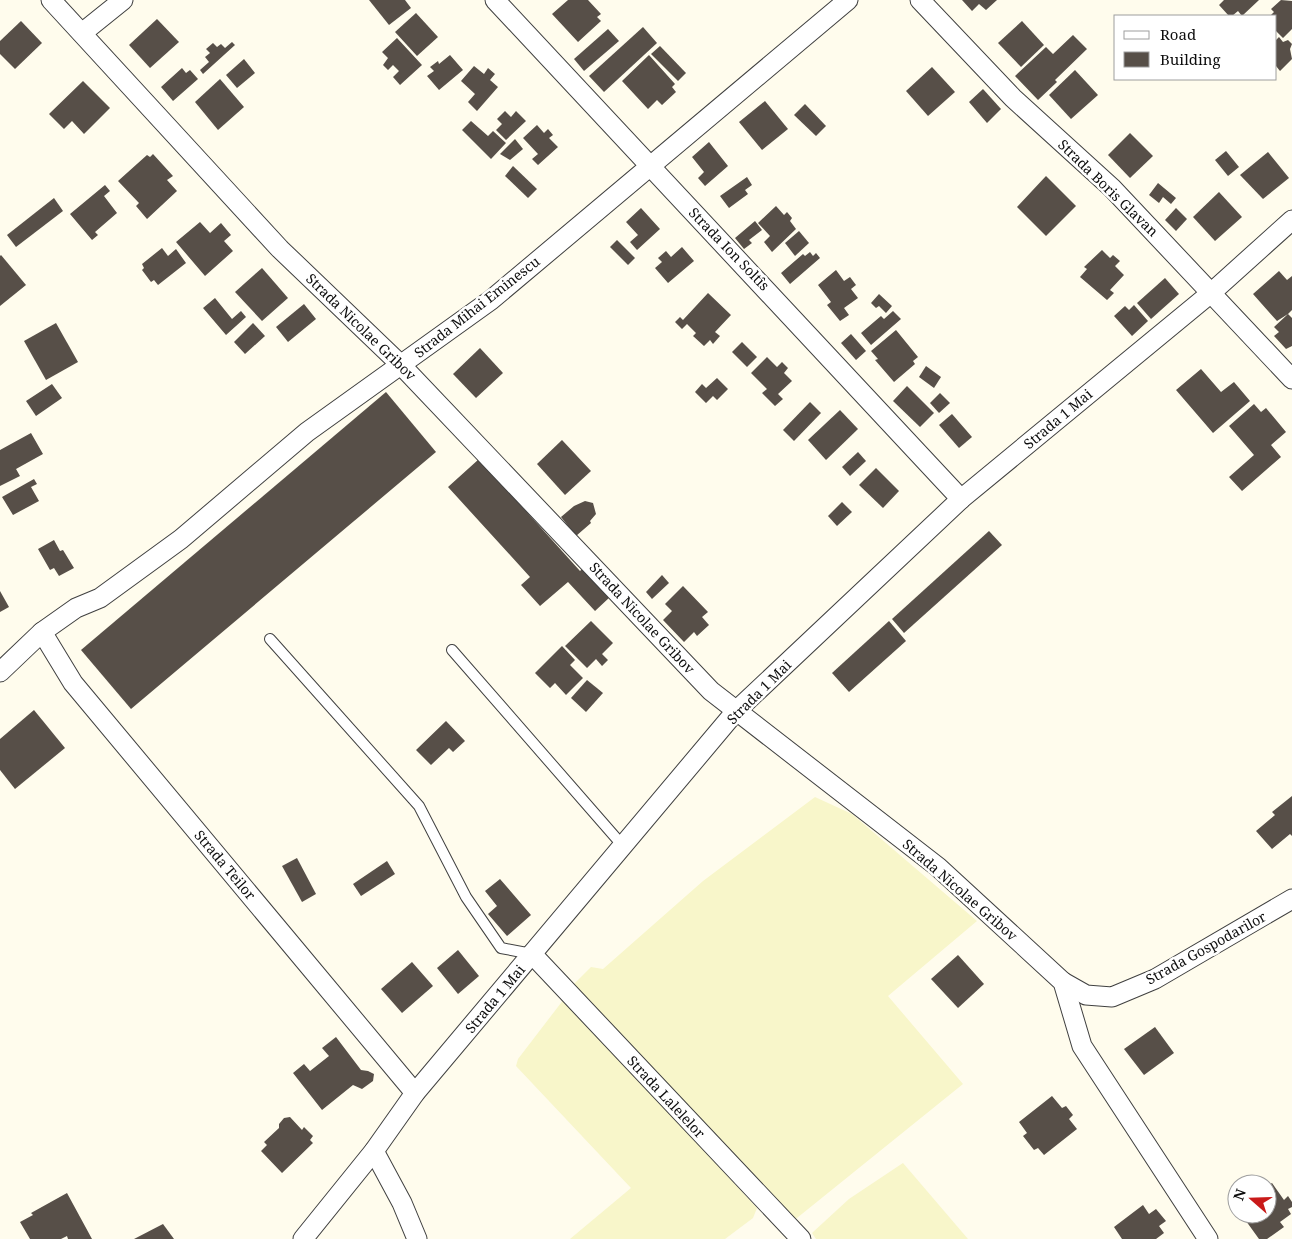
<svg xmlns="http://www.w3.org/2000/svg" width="1292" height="1239" viewBox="0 0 1292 1239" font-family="'Noto Serif',serif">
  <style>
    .farmland { fill: #f8f6ca }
    .building { fill: #574f48 }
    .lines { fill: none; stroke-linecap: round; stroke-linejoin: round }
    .lane-casing { stroke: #404040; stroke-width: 12 }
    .street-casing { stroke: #404040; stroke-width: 21 }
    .lane { stroke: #fff; stroke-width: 10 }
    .street { stroke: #fff; stroke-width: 19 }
    .labels { text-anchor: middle; stroke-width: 5; stroke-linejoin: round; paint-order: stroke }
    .street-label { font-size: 14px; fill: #0d0d0d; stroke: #fff }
  </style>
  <rect width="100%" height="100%" fill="#fffced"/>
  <g class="farmland">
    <polygon points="815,797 852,814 977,921 888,996 963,1084 792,1222 573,985 591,967 603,969 703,881"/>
    <polygon points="564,999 757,1208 753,1218 725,1239 570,1239 631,1188 516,1066 518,1059"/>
    <polygon points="903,1163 968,1239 816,1239 812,1233 849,1199"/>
  </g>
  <g class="building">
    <polygon points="369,0 405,0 411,8 389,25"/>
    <polygon points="568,0 588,0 601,14 597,17 601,21 578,42 552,14"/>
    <polygon points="962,0 997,0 986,10 979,4 972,11"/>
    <polygon points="1224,0 1259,0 1242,16 1238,11 1232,16 1229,16 1219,5"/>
    <polygon points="1281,0 1292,1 1292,29 1283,38 1276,31 1276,16 1270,16 1274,12 1271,9"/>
    <polygon points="416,13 438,37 417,56 395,32"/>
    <polygon points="157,19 179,42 150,68 129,45"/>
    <polygon points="21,21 42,43 15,69 0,54 0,41"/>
    <polygon points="1022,21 1044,45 1021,67 998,43"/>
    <polygon points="643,27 657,43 604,92 589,76"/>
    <polygon points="608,29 619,41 584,71 574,59"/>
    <polygon points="1073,35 1087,49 1055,80 1057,82 1038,100 1015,76 1046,47 1053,54"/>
    <polygon points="1279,37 1283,42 1288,40 1292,44 1290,49 1292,59 1280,71 1276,66 1276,40"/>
    <polygon points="397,38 422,65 400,85 393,77 399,71 393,65 388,70 383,65 388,58 382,52"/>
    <polygon points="232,42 235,45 203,74 200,70 209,62 205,57 210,53 206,49 213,43 217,47 221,44 225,48"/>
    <polygon points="660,46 686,73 678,81 651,54"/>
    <polygon points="450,55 463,70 439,90 427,76 434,71 430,67 438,61 439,64"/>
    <polygon points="649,55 675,84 672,87 676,92 662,105 657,100 648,109 622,81"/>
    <polygon points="244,59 255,73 237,88 226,75"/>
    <polygon points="474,66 484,74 488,68 495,74 490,80 498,87 477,111 468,102 475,94 461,81"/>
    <polygon points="932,67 955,92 928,116 906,91"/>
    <polygon points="182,68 186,73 190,70 198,79 173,101 161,87"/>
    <polygon points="1075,70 1098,95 1071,119 1049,95"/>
    <polygon points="220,79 244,107 218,130 195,102"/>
    <polygon points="83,81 110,108 84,134 72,121 64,129 49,114"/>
    <polygon points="983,89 1001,109 987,123 969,102"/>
    <polygon points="765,101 788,129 762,150 739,122"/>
    <polygon points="805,104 826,126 816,136 794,115"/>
    <polygon points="505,111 511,117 516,111 526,121 506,140 496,130 502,124 497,119"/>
    <polygon points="471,121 488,136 493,131 506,143 491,159 462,130"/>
    <polygon points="537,125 544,133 548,129 553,135 549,138 558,147 538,165 532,159 538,154 523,138"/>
    <polygon points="1130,133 1153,156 1130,178 1108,155"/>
    <polygon points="515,139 523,149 510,160 500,154"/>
    <polygon points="709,142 728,166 705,186 698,178 704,172 692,157"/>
    <polygon points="1226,151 1239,167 1228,176 1215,160"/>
    <polygon points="1268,152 1289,178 1263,199 1240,175"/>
    <polygon points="153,154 173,176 167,180 177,191 147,219 136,206 139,203 118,181 147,155 150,157"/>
    <polygon points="513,166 537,189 528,198 505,176"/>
    <polygon points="1046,176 1076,206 1046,236 1017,207"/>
    <polygon points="747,177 752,185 745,190 748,194 729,208 720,196"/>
    <polygon points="1158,183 1176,198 1171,204 1163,197 1159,203 1149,195"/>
    <polygon points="105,185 110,191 104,196 117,213 95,232 98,235 92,240 70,214"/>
    <polygon points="1219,192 1242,217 1215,241 1193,217"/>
    <polygon points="54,198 63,211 16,247 7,235"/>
    <polygon points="776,206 784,215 787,212 792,218 790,221 796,229 772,252 764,242 770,236 758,223"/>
    <polygon points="641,208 660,229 637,250 630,242 638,235 626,222"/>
    <polygon points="1176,208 1187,219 1176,231 1165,220"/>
    <polygon points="755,221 762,230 749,240 752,243 744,249 735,238"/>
    <polygon points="200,222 210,233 221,223 231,235 224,241 233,251 205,276 176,242"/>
    <polygon points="799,231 809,243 795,256 785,243"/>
    <polygon points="617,240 635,258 628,265 610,247"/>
    <polygon points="682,247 694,261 668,283 655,268 662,262 658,258 666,251 671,257"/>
    <polygon points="162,248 168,256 176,249 186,263 158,285 154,280 151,282 142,270 144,268 142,264"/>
    <polygon points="1102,250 1110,258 1113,255 1120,261 1115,266 1124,275 1110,290 1114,293 1107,300 1080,277 1087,269 1084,267"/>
    <polygon points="810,252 813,256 816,253 820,258 790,284 781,273 803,254 805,256"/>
    <polygon points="1,255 26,285 0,306 0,256"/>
    <polygon points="262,268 288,298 262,321 235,292"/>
    <polygon points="836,270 844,281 850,277 856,285 851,289 858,298 844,308 849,315 840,321 827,305 831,302 818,285"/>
    <polygon points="1279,271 1287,280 1292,276 1292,310 1288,314 1292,318 1292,346 1286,349 1274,336 1279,332 1274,327 1288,314 1277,321 1253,294"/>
    <polygon points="1165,278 1179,294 1151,319 1137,303"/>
    <polygon points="708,293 731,315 715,332 720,336 713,344 710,340 704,346 693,336 696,333 687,324 682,329 675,322 680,317 683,320"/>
    <polygon points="879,294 892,306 886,313 879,306 876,308 871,303"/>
    <polygon points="215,298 232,319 241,311 246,317 226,335 203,308"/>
    <polygon points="304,304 316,319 288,342 276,327"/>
    <polygon points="1134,305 1148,321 1132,336 1114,316 1125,306 1129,310"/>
    <polygon points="893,311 901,319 871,345 861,333 881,316 884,319"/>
    <polygon points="56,323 78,362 46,380 24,341"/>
    <polygon points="253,323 265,336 245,354 234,342"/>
    <polygon points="896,330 918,357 913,361 915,364 894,382 875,360 878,359 871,351"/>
    <polygon points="851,334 866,351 856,360 841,343"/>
    <polygon points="742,342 757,357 747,367 732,352"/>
    <polygon points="480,348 503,373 476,398 453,374"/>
    <polygon points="767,357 777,367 782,362 788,368 784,373 792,381 778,394 783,399 775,406 762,393 767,389 751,373"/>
    <polygon points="926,366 941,377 934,388 919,377"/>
    <polygon points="1201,369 1221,392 1234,382 1250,401 1213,433 1176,390"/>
    <polygon points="717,378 728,389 717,400 713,396 706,403 695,392 702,384 706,388"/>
    <polygon points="52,384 62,398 36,416 26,401"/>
    <polygon points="907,386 934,413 920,427 893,401"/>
    <polygon points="386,392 436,452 131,709 81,650"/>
    <polygon points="940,393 950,403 939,413 930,403"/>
    <polygon points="810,402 821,413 794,441 783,430"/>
    <polygon points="1254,404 1261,412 1266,408 1286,432 1271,445 1281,457 1242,491 1229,477 1254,455 1229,426"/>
    <polygon points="840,410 858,429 826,460 808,440"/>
    <polygon points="952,414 972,437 959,448 939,425"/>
    <polygon points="31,433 43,454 16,469 20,476 0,486 0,450"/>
    <polygon points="562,440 591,471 565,495 537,464"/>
    <polygon points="858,452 866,461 850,476 842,467"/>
    <polygon points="479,459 580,571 583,568 610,597 595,611 568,582 540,606 521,585 530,577 448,487"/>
    <polygon points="876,468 899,491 883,508 859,485"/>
    <polygon points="34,479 37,484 31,487 39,501 13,515 2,497"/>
    <polygon points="585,501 593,503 596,514 590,521 591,523 576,536 561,517 574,506"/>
    <polygon points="842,502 852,512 837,526 828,516"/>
    <polygon points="989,531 1002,545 904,633 892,619"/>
    <polygon points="54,540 60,551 63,550 74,568 59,576 54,568 50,570 38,549"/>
    <polygon points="662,575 669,583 652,599 646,592"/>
    <polygon points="683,586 708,612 702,617 709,625 697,636 694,632 684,642 663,620 672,611 665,604"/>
    <polygon points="0,591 9,607 0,612"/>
    <polygon points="591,621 613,643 602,654 608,660 602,666 596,659 587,668 565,646"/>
    <polygon points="889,621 906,641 849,692 832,673"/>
    <polygon points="562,646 575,660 570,665 583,678 566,695 555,683 550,688 535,673"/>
    <polygon points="587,680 603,693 586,712 571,698"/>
    <polygon points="34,710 65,748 15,789 0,770 0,739"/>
    <polygon points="446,721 465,741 453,752 449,748 431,765 416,750"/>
    <polygon points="1292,796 1292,836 1290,834 1272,849 1256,831 1275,815 1272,812"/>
    <polygon points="297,858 316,894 302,902 282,866"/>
    <polygon points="387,861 395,874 361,896 353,884"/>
    <polygon points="500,879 531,915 507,936 488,914 497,906 485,891"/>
    <polygon points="458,950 479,976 458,994 437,968"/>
    <polygon points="958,955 984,984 958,1008 931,979"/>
    <polygon points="412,962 433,986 402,1013 381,989"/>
    <polygon points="1155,1027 1174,1053 1144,1075 1124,1049"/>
    <polygon points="336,1037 361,1070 368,1071 374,1074 373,1081 362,1089 353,1085 322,1110 293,1073 304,1064 310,1071 329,1056 322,1048"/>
    <polygon points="1052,1096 1062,1108 1066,1106 1073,1115 1069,1119 1077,1129 1044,1155 1038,1148 1034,1150 1023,1136 1027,1133 1019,1122"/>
    <polygon points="290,1117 302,1130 304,1127 313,1136 310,1140 313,1143 282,1173 261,1151 267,1145 264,1142 279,1128 279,1124 284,1118"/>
    <polygon points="1272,1183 1284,1200 1288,1196 1292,1202 1292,1207 1288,1209 1291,1214 1280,1222 1284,1227 1267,1239 1259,1239 1241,1214 1267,1214 1267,1186"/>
    <polygon points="67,1193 92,1239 68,1239 67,1236 61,1239 30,1239 20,1222 33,1215 31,1213"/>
    <polygon points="1143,1205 1149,1214 1156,1209 1166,1221 1159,1226 1164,1233 1156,1239 1122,1239 1114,1227"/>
    <polygon points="163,1224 174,1239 134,1239"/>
  </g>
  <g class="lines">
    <defs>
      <g id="lane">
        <polyline points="270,639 419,806 466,897 501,948 532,954"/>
        <polyline points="452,650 623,846"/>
      </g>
      <g id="street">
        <polyline points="51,0 280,249 401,365 711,691 938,867 1063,982 1082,1046 1208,1239"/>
        <polyline points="495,0 961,499"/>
        <polyline points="920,0 1013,98 1112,188 1292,379"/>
        <polyline points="82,33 123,0"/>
        <polyline points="42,632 73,683 415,1093"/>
        <polyline points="0,672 42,632 76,608 100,598 181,539 307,432 491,300 848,0"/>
        <polyline points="532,954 801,1239"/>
        <polyline points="1063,982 1086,995 1112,997 1155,979 1292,899"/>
        <polyline points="374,1151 402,1203 417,1239"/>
        <polyline points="303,1239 374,1151 415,1093 736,711 961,499 1211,293 1292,220"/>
      </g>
    </defs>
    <use href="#lane" class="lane-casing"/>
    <use href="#street" class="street-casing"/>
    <use href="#lane" class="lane"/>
    <use href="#street" class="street"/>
  </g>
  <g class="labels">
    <g class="street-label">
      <text transform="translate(1108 188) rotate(44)" y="5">Strada Boris Glavan</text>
      <text transform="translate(729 249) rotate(46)" y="5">Strada Ion Soltîs</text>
      <text transform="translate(477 307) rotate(-38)" y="5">Strada Mihai Eminescu</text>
      <text transform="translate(361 327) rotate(44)" y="5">Strada Nicolae Gribov</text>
      <text transform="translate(1058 419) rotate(-40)" y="5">Strada 1 Mai</text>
      <text transform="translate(642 618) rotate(47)" y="5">Strada Nicolae Gribov</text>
      <text transform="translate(759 692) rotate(-45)" y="5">Strada 1 Mai</text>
      <text transform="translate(225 865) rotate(50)" y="5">Strada Teilor</text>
      <text transform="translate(960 890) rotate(41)" y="5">Strada Nicolae Gribov</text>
      <text transform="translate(1206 948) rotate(-29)" y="5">Strada Gospodarilor</text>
      <text transform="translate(495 999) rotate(-50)" y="5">Strada 1 Mai</text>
      <text transform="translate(666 1097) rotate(47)" y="5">Strada Lalelelor</text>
    </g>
  </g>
  <rect x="1114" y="15" width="162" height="65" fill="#ffffff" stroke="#9e9e9e"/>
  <rect x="1124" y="31" width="25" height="8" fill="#ffffff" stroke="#9e9e9e"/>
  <text x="1160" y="40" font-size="15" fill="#0d0d0d">Road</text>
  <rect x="1124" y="52" width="25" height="15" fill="#574f48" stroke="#9e9e9e"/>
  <text x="1160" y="65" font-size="15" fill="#0d0d0d">Building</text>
  <g transform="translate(1252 1199) rotate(290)"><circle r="24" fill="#ffffff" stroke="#9e9e9e"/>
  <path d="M0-4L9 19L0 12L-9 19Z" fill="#c91a19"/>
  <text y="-8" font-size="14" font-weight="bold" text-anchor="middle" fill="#0d0d0d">N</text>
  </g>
</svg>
